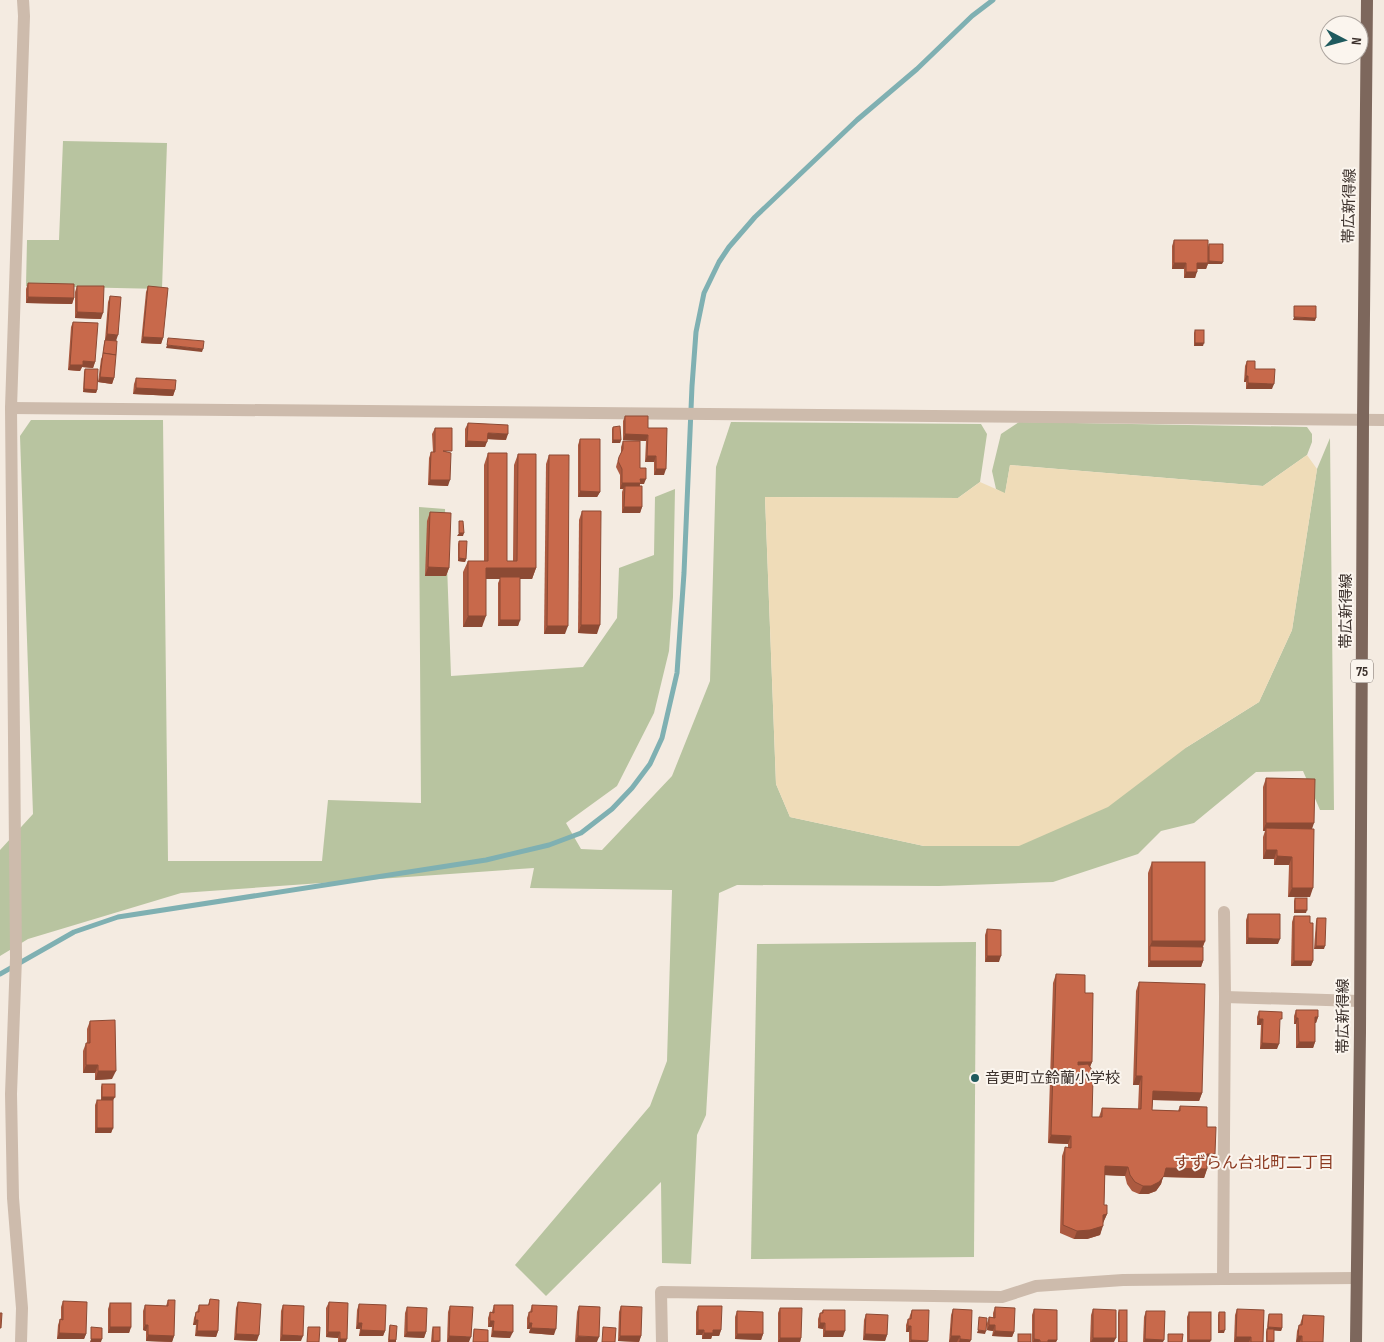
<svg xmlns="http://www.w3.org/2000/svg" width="1384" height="1342" viewBox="0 0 1384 1342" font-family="'Sofia Sans Condensed','Noto Sans JP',sans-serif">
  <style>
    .green { fill: #b8c4a0 }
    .sand { fill: #efdcb8 }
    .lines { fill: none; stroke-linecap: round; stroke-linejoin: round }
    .stream { stroke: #7fb0b2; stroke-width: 5 }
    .street { stroke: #cdbbac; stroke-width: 12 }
    .primary { stroke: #7d675c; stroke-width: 12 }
    .wall { fill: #ac5a40 }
    .shaded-wall { fill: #8c4a34 }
    .building { fill: #c8694b; stroke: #8c4a34 }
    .poi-dot { fill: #1f5a5e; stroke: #fbf5ee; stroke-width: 2 }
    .labels { text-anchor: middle; stroke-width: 4; stroke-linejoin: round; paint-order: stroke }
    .shield { fill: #fbf5ee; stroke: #756b66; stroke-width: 1 }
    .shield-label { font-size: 14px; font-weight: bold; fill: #3b302b }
    .street-label { font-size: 15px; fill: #3b302b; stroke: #fbf5ee }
    .poi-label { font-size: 15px; fill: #3b302b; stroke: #fbf5ee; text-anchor: start }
    .neighbourhood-label { font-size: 16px; fill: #8c3b22; stroke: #fbf5ee }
  </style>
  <rect width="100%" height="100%" fill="#f4ebe1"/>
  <g class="green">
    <polygon points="63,141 167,143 162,289 26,286 27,240 59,240"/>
    <polygon points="31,420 163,420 168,861 322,861 328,800 421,803 419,507 445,509 451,676 583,667 617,618 619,568 654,555 655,497 675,489 673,597 669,651 654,713 617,786 566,823 581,849 602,850 672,776 710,681 716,467 731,422 981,424 987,434 980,482 958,498 765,497 776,784 790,817 924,846 1187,747 1259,702 1292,630 1317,469 1330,438 1334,810 1320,810 1303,771 1256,772 1194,823 1161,831 1138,854 1053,882 939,886 737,885 719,893 706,1115 697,1135 691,1264 662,1263 661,1182 546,1296 515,1265 650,1106 667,1061 672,890 530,888 534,868 181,893 28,939 0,956 0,850 33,814 20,436"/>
    <polygon points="1019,422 1307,427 1312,434 1312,442 1307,455 1263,486 1010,465 1005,494 996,489 992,471 1001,434"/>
    <polygon points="976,942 974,1257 751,1259 757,944"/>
  </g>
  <polygon class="sand" points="1307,455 1317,469 1292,630 1259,702 1187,747 1108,807 1019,846 924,846 790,817 776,784 765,497 958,498 980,482 1005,493 1010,465 1263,486"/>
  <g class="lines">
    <polyline class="stream" points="0,974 74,932 118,917 486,860 549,845 581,833 612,809 632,788 650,764 662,738 677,673 684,573 692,386 696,332 704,293 719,262 729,247 755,217 857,120 917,69 972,16 993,0"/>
    <g class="street">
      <polyline points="11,408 1384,420"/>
      <polyline points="1224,912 1225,997 1223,1279 1356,1278"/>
      <polyline points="1225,997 1359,1001"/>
      <polyline points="21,1342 22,1308 13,1198 11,1094 16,958 11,408 24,16 23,0"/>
      <polyline points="662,1342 661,1292 1002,1297 1036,1286 1123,1280 1223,1279"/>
    </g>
    <polyline class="primary" points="1356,1342 1360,1032 1363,420 1367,0"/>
  </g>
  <g class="wall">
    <polygon points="1174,240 1208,247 1209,244 1222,264 1208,264 1206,269 1197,269 1195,278 1184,278 1184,269 1172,269 1172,246"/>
    <polygon points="28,283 74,298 72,304 26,303 26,289"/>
    <polygon points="77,286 101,319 75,318 75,292"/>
    <polygon points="148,286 163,338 161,344 141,343 146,292"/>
    <polygon points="110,296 116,341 114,378 112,384 98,382 101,359 103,355 104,343 105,340 108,302"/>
    <polygon points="73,322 95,362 93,368 82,367 80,371 68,370 71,327"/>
    <polygon points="1195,330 1203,346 1194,346 1194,333"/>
    <polygon points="1247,361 1255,369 1272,389 1246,389 1246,382 1244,382 1245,366"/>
    <polygon points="85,369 97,390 96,393 83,392 84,372"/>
    <polygon points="136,378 175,390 173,396 133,394 134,384"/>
    <polygon points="625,416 648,428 664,475 654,475 654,462 645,462 646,441 623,440 623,421"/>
    <polygon points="468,423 506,440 487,439 485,447 465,447 465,429"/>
    <polygon points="613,427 621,440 620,443 612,443 612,429"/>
    <polygon points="435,428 448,486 428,485 429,458 431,452 433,452 432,434"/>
    <polygon points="580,439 600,492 597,497 578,497 578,445"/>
    <polygon points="623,441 640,468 644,484 640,484 640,486 642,507 640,513 622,513 622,492 623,489 620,489 620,475 616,467 617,463 621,453 621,447"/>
    <polygon points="488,453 507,561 513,561 514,465 518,454 536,568 532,579 520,579 520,620 518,626 498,626 498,583 500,579 486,579 482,627 463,627 463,572 468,561 484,561 484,465"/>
    <polygon points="549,455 565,634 544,634 546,464"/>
    <polygon points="582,511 597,634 578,633 579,520"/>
    <polygon points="430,512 449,568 446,576 425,576 427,521"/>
    <polygon points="459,541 466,559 465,562 458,561 458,544"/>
    <polygon points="1266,778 1312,829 1310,897 1288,897 1289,865 1274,865 1274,859 1263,859 1263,837 1265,831 1263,831 1263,787"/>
    <polygon points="1152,862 1205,941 1203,947 1203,961 1201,967 1148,967 1148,873"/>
    <polygon points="1295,898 1306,913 1294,913 1294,901"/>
    <polygon points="1248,914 1278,944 1246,944 1246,920"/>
    <polygon points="1294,916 1313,961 1311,966 1291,966 1292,922"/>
    <polygon points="1317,918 1324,949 1314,949 1316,921"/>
    <polygon points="987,929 999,962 985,962 985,935"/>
    <polygon points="1056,974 1085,993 1092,1062 1090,1067 1090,1077 1092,1117 1099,1117 1102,1108 1138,1109 1139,1085 1133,1085 1136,991 1139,982 1202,1093 1199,1101 1153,1100 1152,1110 1178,1111 1180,1106 1207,1127 1215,1154 1212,1162 1207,1162 1207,1169 1204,1178 1163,1177 1161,1184 1156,1191 1148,1194 1139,1194 1132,1191 1127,1184 1125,1176 1105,1175 1104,1205 1107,1214 1103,1223 1100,1235 1087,1239 1074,1239 1060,1233 1062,1156 1065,1147 1068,1148 1068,1144 1048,1143 1053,983"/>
    <polygon points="1296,1010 1318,1017 1316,1023 1315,1023 1315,1042 1313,1048 1296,1048 1296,1024 1294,1024 1294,1016"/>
    <polygon points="1259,1011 1279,1025 1277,1049 1260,1049 1261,1025 1257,1025 1257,1017"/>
    <polygon points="90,1021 112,1079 95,1080 95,1073 83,1073 83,1051 86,1043 87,1043 87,1029"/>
    <polygon points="102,1084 115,1097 113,1100 113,1128 111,1133 95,1133 95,1105 97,1100 101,1100 101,1087"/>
    <polygon points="210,1299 218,1331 216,1337 195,1336 196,1325 193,1325 194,1318 196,1312 197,1312 199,1305 208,1305"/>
    <polygon points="168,1300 174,1336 172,1342 146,1341 146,1331 143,1330 143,1311 145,1305 166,1306"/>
    <polygon points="63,1301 86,1334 84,1339 57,1339 58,1325 60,1319 61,1320 61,1307"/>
    <polygon points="238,1302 257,1341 234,1340 236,1308"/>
    <polygon points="329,1302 346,1342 338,1342 338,1338 326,1337 326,1308"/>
    <polygon points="110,1303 131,1327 129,1333 108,1333 108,1309"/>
    <polygon points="359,1304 385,1331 383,1336 359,1336 360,1329 356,1329 357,1310"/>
    <polygon points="283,1305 301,1341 280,1341 281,1311"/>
    <polygon points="494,1305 510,1338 491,1337 492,1327 488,1327 488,1318 490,1312 492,1312"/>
    <polygon points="532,1305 554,1335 529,1333 530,1329 527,1329 527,1318 529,1312 530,1312"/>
    <polygon points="450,1306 469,1342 447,1342 448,1312"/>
    <polygon points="579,1306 600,1307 575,1342 577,1312"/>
    <polygon points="621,1306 641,1336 639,1342 618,1341 619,1312"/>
    <polygon points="698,1306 721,1330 719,1336 712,1336 711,1339 702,1339 702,1335 696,1335 696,1312"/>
    <polygon points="407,1307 426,1332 424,1338 404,1337 405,1313"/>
    <polygon points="995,1307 1014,1332 1012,1337 992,1336 993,1331 987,1330 987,1323 989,1317 993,1318 993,1313"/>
    <polygon points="780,1308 801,1338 800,1342 778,1342 778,1313"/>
    <polygon points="953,1309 970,1342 949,1342 951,1315"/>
    <polygon points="1034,1309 1057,1340 1056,1342 1032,1342 1032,1315"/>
    <polygon points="1093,1309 1114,1342 1090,1342 1091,1315"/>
    <polygon points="1237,1309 1263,1342 1234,1342 1235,1315"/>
    <polygon points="823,1310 843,1337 823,1337 823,1329 818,1328 818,1319 820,1313 821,1313"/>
    <polygon points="912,1310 927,1342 909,1342 909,1332 906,1332 906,1325 908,1319 909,1319 910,1315"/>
    <polygon points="1119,1310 1127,1342 1118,1342 1118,1313"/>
    <polygon points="737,1311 763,1334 761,1340 735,1339 735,1317"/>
    <polygon points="1146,1311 1163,1342 1143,1342 1144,1317"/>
    <polygon points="1189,1312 1211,1340 1210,1342 1187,1342 1187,1317"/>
    <polygon points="1219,1312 1224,1333 1218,1333 1218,1315"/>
    <polygon points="866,1314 887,1335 885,1341 863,1340 864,1320"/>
    <polygon points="1269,1314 1282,1328 1281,1331 1274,1330 1274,1342 1266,1342 1266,1332 1267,1329 1268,1317"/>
    <polygon points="1303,1315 1323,1342 1296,1342 1297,1331 1299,1325 1300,1325 1301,1321"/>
    <polygon points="390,1325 396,1342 388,1342 389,1328"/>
    <polygon points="433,1327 440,1341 439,1342 431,1342 432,1330"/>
  </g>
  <g class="shaded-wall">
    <polygon points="1209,261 1223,262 1222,264 1208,264"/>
    <polygon points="1174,263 1186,263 1184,269 1172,269"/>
    <polygon points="1197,263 1208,263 1206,269 1195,269"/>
    <polygon points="1186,272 1197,272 1195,278 1184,278"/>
    <polygon points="28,297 74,298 72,304 26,303"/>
    <polygon points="77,312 103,313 101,319 75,318"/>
    <polygon points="1294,317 1316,318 1315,321 1293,320"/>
    <polygon points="107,334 118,335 116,341 105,340"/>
    <polygon points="143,337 163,338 161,344 141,343"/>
    <polygon points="1195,343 1204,343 1203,346 1194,346"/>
    <polygon points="167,345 203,349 202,352 166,348"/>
    <polygon points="83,361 95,362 93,368 82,367 80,371 68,370 70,365"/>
    <polygon points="1246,376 1248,376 1246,382 1244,382"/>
    <polygon points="100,377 114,378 112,384 98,382"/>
    <polygon points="1248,383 1274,384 1272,389 1246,389"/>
    <polygon points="136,388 175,390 173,396 133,394"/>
    <polygon points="84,389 97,390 96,393 83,392"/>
    <polygon points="488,433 508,434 506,440 486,439"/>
    <polygon points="625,434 648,435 646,441 623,440"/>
    <polygon points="613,440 621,440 620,443 612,443"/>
    <polygon points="467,441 487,442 485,447 465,447"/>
    <polygon points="647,456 656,456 654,462 645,462"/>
    <polygon points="656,469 666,469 664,475 654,475"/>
    <polygon points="640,479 646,479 644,484 640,484 638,489 625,486 623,489 620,489 622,483"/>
    <polygon points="430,480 450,480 448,486 428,485"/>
    <polygon points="580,491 600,492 597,497 578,497"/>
    <polygon points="624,507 642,507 640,513 622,513"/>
    <polygon points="459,533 464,533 463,536 457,536"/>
    <polygon points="459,558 466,559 465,562 458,561"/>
    <polygon points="428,567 449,568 446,576 425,576"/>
    <polygon points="486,568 536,568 532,579 500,579 500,577 500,579 482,579"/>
    <polygon points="468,616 486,616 482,627 463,627"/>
    <polygon points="500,620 520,620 518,626 498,626"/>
    <polygon points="581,625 600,625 597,634 578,633"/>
    <polygon points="547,626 568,626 565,634 544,634"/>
    <polygon points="1266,823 1314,823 1311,832 1266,828 1265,831 1263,831"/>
    <polygon points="1266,850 1277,850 1274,859 1263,859"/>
    <polygon points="1277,856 1292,857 1289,865 1274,865"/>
    <polygon points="1292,888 1313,888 1310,897 1288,897"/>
    <polygon points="1295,910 1307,910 1306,913 1294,913"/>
    <polygon points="1248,938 1280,939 1278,944 1246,944"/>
    <polygon points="1152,941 1205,941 1200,952 1150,946"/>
    <polygon points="1316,946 1325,946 1324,949 1314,949"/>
    <polygon points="987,956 1001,956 999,962 985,962"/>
    <polygon points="1150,961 1203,961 1201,967 1148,967"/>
    <polygon points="1294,961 1313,961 1311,966 1291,966"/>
    <polygon points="1315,1017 1318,1017 1316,1023 1313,1023"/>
    <polygon points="1296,1018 1298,1018 1296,1024 1294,1024"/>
    <polygon points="1259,1019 1263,1019 1261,1025 1257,1025"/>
    <polygon points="1299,1042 1315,1042 1313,1048 1296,1048"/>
    <polygon points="1262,1043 1279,1044 1277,1049 1260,1049"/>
    <polygon points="1078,1062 1092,1062 1088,1071 1075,1070"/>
    <polygon points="86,1065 98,1065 95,1073 83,1073"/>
    <polygon points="98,1071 116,1071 112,1079 95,1080"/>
    <polygon points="1136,1076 1142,1076 1139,1085 1133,1085"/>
    <polygon points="1153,1091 1202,1093 1199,1101 1150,1100"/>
    <polygon points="102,1097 115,1097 113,1100 101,1100"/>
    <polygon points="97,1128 113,1128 111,1133 95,1133"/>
    <polygon points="1051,1135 1071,1136 1068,1144 1048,1143"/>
    <polygon points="1207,1154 1215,1154 1212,1162 1204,1162"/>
    <polygon points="1105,1166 1128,1167 1125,1176 1102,1175"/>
    <polygon points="1166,1168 1207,1169 1204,1178 1163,1177 1161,1184 1156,1191 1148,1194 1139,1194 1143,1186"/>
    <polygon points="1107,1214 1103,1223 1100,1224 1103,1215"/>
    <polygon points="1103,1226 1100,1235 1087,1239 1074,1239 1077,1231"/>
    <polygon points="195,1320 198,1320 196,1325 193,1325"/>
    <polygon points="490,1321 494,1321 492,1327 488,1327"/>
    <polygon points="358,1323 362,1323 360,1329 356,1329"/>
    <polygon points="529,1323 532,1323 530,1329 527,1329"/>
    <polygon points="820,1323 825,1323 823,1329 818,1328"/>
    <polygon points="145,1325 148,1325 146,1331 143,1330"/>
    <polygon points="989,1325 995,1325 993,1331 987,1330"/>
    <polygon points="908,1326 911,1326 909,1332 906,1332"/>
    <polygon points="110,1327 131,1327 129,1333 108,1333"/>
    <polygon points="1268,1327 1282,1328 1281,1331 1267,1330"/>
    <polygon points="531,1328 556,1329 554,1335 529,1333"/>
    <polygon points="361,1330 385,1331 383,1336 359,1336"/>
    <polygon points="698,1330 704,1330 702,1335 696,1335"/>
    <polygon points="713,1330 721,1330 719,1336 712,1336 711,1339 702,1339 704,1333"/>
    <polygon points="978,1330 986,1331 985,1334 977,1333"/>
    <polygon points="1225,1330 1224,1333 1218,1333 1219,1331"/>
    <polygon points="197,1331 218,1331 216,1337 195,1336"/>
    <polygon points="493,1331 513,1332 510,1338 491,1337"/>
    <polygon points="825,1331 845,1331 843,1337 823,1337"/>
    <polygon points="995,1331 1014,1332 1012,1337 992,1336"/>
    <polygon points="328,1332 340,1332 338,1338 326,1337"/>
    <polygon points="407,1332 426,1332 424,1338 404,1337"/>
    <polygon points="59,1333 86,1334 84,1339 57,1339"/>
    <polygon points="236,1334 259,1335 257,1341 234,1340"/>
    <polygon points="737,1334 763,1334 761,1340 735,1339"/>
    <polygon points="865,1334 887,1335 885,1341 863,1340"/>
    <polygon points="148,1335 174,1336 172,1342 146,1341"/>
    <polygon points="282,1335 303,1336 301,1341 280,1341"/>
    <polygon points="449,1336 471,1337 469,1342 447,1342"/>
    <polygon points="578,1336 599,1337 597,1342 575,1342"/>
    <polygon points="620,1336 641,1336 639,1342 618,1341"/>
    <polygon points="951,1336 960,1336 957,1342 949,1342"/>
    <polygon points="1298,1336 1302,1336 1300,1342 1296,1342"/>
    <polygon points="1236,1337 1251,1337 1249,1342 1234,1342"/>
    <polygon points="780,1338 801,1338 800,1342 778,1342"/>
    <polygon points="1093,1338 1116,1338 1114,1342 1091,1342"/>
    <polygon points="91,1339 102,1339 101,1342 90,1342"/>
    <polygon points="340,1339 347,1339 346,1342 338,1342"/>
    <polygon points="960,1339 971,1340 970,1342 959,1342"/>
    <polygon points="1034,1339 1040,1340 1039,1342 1033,1342"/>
    <polygon points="1145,1339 1164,1340 1163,1342 1144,1342"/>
    <rect x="389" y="1340" width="7" height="2"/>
    <polygon points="911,1340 928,1341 927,1342 910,1342"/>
    <polygon points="1048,1340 1057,1340 1056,1342 1048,1342"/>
    <polygon points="1189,1340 1211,1340 1210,1342 1188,1342"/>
  </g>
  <g class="building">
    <polygon points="1174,240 1208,240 1208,263 1197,263 1197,272 1186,272 1186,263 1174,263"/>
    <polygon points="1209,244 1223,244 1223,262 1209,261"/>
    <polygon points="28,283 74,284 74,298 28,297"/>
    <polygon points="77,286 104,286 103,313 77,312"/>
    <polygon points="148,286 168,288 163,338 143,337"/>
    <polygon points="110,296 121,297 118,335 107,334"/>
    <polygon points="1294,306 1316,306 1316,318 1294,317"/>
    <polygon points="73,322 98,323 95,362 83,361 83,365 70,365"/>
    <rect x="1195" y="330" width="9" height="13"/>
    <polygon points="168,338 204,341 203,349 167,345"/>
    <polygon points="105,340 117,341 116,355 103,353"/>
    <polygon points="103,353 116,355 114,378 100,377"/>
    <polygon points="1247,361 1255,361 1255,369 1275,369 1274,384 1248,383 1248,376 1246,376"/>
    <polygon points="85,369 98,369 97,390 84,389"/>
    <polygon points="136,378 176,380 175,390 136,388"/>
    <polygon points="625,416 648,416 648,428 667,428 666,469 656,469 656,456 647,456 648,435 625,434"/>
    <polygon points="468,423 508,425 508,434 488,433 487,442 467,441"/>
    <polygon points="620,426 621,440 613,440 613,427"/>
    <polygon points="435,428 452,428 452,451 443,451 451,453 450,480 430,480 431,452 435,452"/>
    <polygon points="580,439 600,439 600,492 580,491"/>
    <polygon points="623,441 640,441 640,468 646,468 646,479 640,479 641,483 622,483 622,469 618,461 619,457 623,449"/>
    <polygon points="488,453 507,453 507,561 517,561 518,454 536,454 536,568 486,568 486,616 468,616 468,561 488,561"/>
    <polygon points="549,455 569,455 568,626 547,626"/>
    <polygon points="625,486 642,486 642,507 624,507"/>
    <polygon points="582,511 601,511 600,625 581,625"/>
    <polygon points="430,512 451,513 449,568 428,567"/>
    <polygon points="459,521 463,521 464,533 459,533"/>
    <polygon points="459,541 467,541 466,559 459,558"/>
    <rect x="500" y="577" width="20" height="43"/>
    <polygon points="1266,778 1315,779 1314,823 1266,823"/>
    <polygon points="1266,828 1314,829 1313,888 1292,888 1292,857 1277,856 1277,850 1266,850"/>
    <rect x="1152" y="862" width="53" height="79"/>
    <rect x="1295" y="898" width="12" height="12"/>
    <polygon points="1248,914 1280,914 1280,939 1248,938"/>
    <polygon points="1294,916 1310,916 1310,923 1313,923 1313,961 1294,961"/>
    <polygon points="1317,918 1326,918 1325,946 1316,946"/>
    <polygon points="987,929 1001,930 1001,956 987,956"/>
    <polygon points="1150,946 1203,947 1203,961 1150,961"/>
    <polygon points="1056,974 1085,975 1085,993 1093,993 1092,1062 1078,1062 1078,1065 1088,1064 1092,1070 1091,1074 1086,1077 1093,1078 1092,1117 1102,1117 1102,1108 1141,1109 1142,1076 1136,1076 1139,982 1205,984 1202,1093 1153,1091 1152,1110 1180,1111 1180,1106 1207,1107 1207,1127 1216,1127 1215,1154 1207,1154 1207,1169 1166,1168 1164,1176 1159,1182 1151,1186 1143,1186 1135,1182 1130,1175 1128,1167 1105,1166 1104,1205 1107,1205 1107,1214 1103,1215 1103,1226 1090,1230 1077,1231 1063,1225 1065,1147 1071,1148 1071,1136 1051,1135"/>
    <polygon points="1296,1010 1318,1010 1318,1017 1315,1017 1315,1042 1299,1042 1298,1018 1296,1018"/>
    <polygon points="1259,1011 1282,1012 1282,1019 1280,1019 1279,1044 1262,1043 1263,1019 1259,1019"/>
    <polygon points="115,1020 116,1071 98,1071 98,1065 86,1065 86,1043 90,1043 90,1021"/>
    <rect x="102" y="1084" width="13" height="13"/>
    <rect x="97" y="1100" width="16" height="28"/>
    <polygon points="210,1299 219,1300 218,1331 197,1331 198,1320 195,1320 196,1312 199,1312 199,1305 209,1305"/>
    <polygon points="168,1300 175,1300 174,1336 148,1335 148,1325 145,1325 145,1305 168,1306"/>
    <polygon points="63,1301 87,1302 86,1334 59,1333 60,1319 63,1320"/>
    <polygon points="238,1302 261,1304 259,1335 236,1334"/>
    <polygon points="329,1302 348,1303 347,1339 340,1339 340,1332 328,1332"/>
    <rect x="110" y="1303" width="21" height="24"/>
    <polygon points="359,1304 386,1305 385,1331 361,1330 362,1323 358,1323"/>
    <polygon points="283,1305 304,1306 303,1336 282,1335"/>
    <polygon points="494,1305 513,1305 513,1332 493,1331 494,1321 490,1321 490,1312 494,1313"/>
    <polygon points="532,1305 557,1306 556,1329 531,1328 532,1323 529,1323 529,1312 532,1312"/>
    <polygon points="450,1306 473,1307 471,1337 449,1336"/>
    <polygon points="579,1306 600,1307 599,1337 578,1336"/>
    <polygon points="621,1306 642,1307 641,1336 620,1336"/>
    <polygon points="698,1306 722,1306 721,1330 713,1330 713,1333 704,1333 704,1330 698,1330"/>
    <polygon points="407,1307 427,1308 426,1332 407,1332"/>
    <polygon points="995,1307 1015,1308 1014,1332 995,1331 995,1325 989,1325 989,1317 995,1318"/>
    <polygon points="780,1308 802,1308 801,1338 780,1338"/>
    <polygon points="953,1309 972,1310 971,1340 960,1339 960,1336 951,1336"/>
    <polygon points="1034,1309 1057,1310 1057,1340 1048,1340 1048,1342 1040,1342 1040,1340 1034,1339"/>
    <polygon points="1093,1309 1116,1310 1116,1338 1093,1338"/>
    <polygon points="1237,1309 1264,1310 1263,1342 1251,1342 1251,1337 1236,1337"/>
    <polygon points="823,1310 845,1310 845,1331 825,1331 825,1323 820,1323 820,1313 823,1313"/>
    <polygon points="912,1310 929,1310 928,1341 911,1340 911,1326 908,1326 908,1319 911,1319"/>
    <rect x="1119" y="1310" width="8" height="32"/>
    <polygon points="737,1311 763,1312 763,1334 737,1334"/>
    <polygon points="1146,1311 1165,1311 1164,1340 1145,1339"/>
    <rect x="1189" y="1312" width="22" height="28"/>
    <polygon points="1219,1312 1225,1312 1225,1330 1219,1331"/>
    <polygon points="0,1313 2,1313 1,1328 0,1328"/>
    <polygon points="866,1314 888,1315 887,1335 865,1334"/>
    <polygon points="1269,1314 1282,1314 1282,1328 1268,1327"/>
    <polygon points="1303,1315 1324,1316 1323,1342 1302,1342 1302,1336 1298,1336 1299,1325 1302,1325"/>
    <polygon points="979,1317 987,1318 986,1331 978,1330"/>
    <polygon points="390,1325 397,1326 396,1340 389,1340"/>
    <polygon points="91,1327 102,1328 102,1339 91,1339"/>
    <polygon points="308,1327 320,1327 319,1342 307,1342"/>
    <rect x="433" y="1327" width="7" height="14"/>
    <polygon points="603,1327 616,1328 615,1342 602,1342"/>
    <polygon points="474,1329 488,1330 488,1342 473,1342"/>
    <rect x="1267" y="1329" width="7" height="12"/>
    <rect x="1018" y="1334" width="13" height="8"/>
    <polygon points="1168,1334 1183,1334 1182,1342 1168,1342"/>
  </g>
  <circle class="poi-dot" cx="975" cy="1078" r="5"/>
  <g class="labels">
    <rect class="shield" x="1351" y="659.5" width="22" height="23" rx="4"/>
    <g class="shield-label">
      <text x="1362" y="676">75</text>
    </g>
    <g class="street-label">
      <text transform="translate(1349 206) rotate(-89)" y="5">帯広新得線</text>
      <text transform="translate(1346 611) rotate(-90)" y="5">帯広新得線</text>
      <text transform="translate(1343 1016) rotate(-90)" y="5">帯広新得線</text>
    </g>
    <g class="poi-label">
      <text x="985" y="1083">音更町立鈴蘭小学校</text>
    </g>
    <g class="neighbourhood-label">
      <text x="1254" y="1168">すずらん台北町二丁目</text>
    </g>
  </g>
  <g transform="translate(1344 40) rotate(96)"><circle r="24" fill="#fbf5ee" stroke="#aea6a0"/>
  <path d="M0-4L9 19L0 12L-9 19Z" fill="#1f5a5e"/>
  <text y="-8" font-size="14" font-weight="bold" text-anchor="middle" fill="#3b302b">N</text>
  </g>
</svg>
